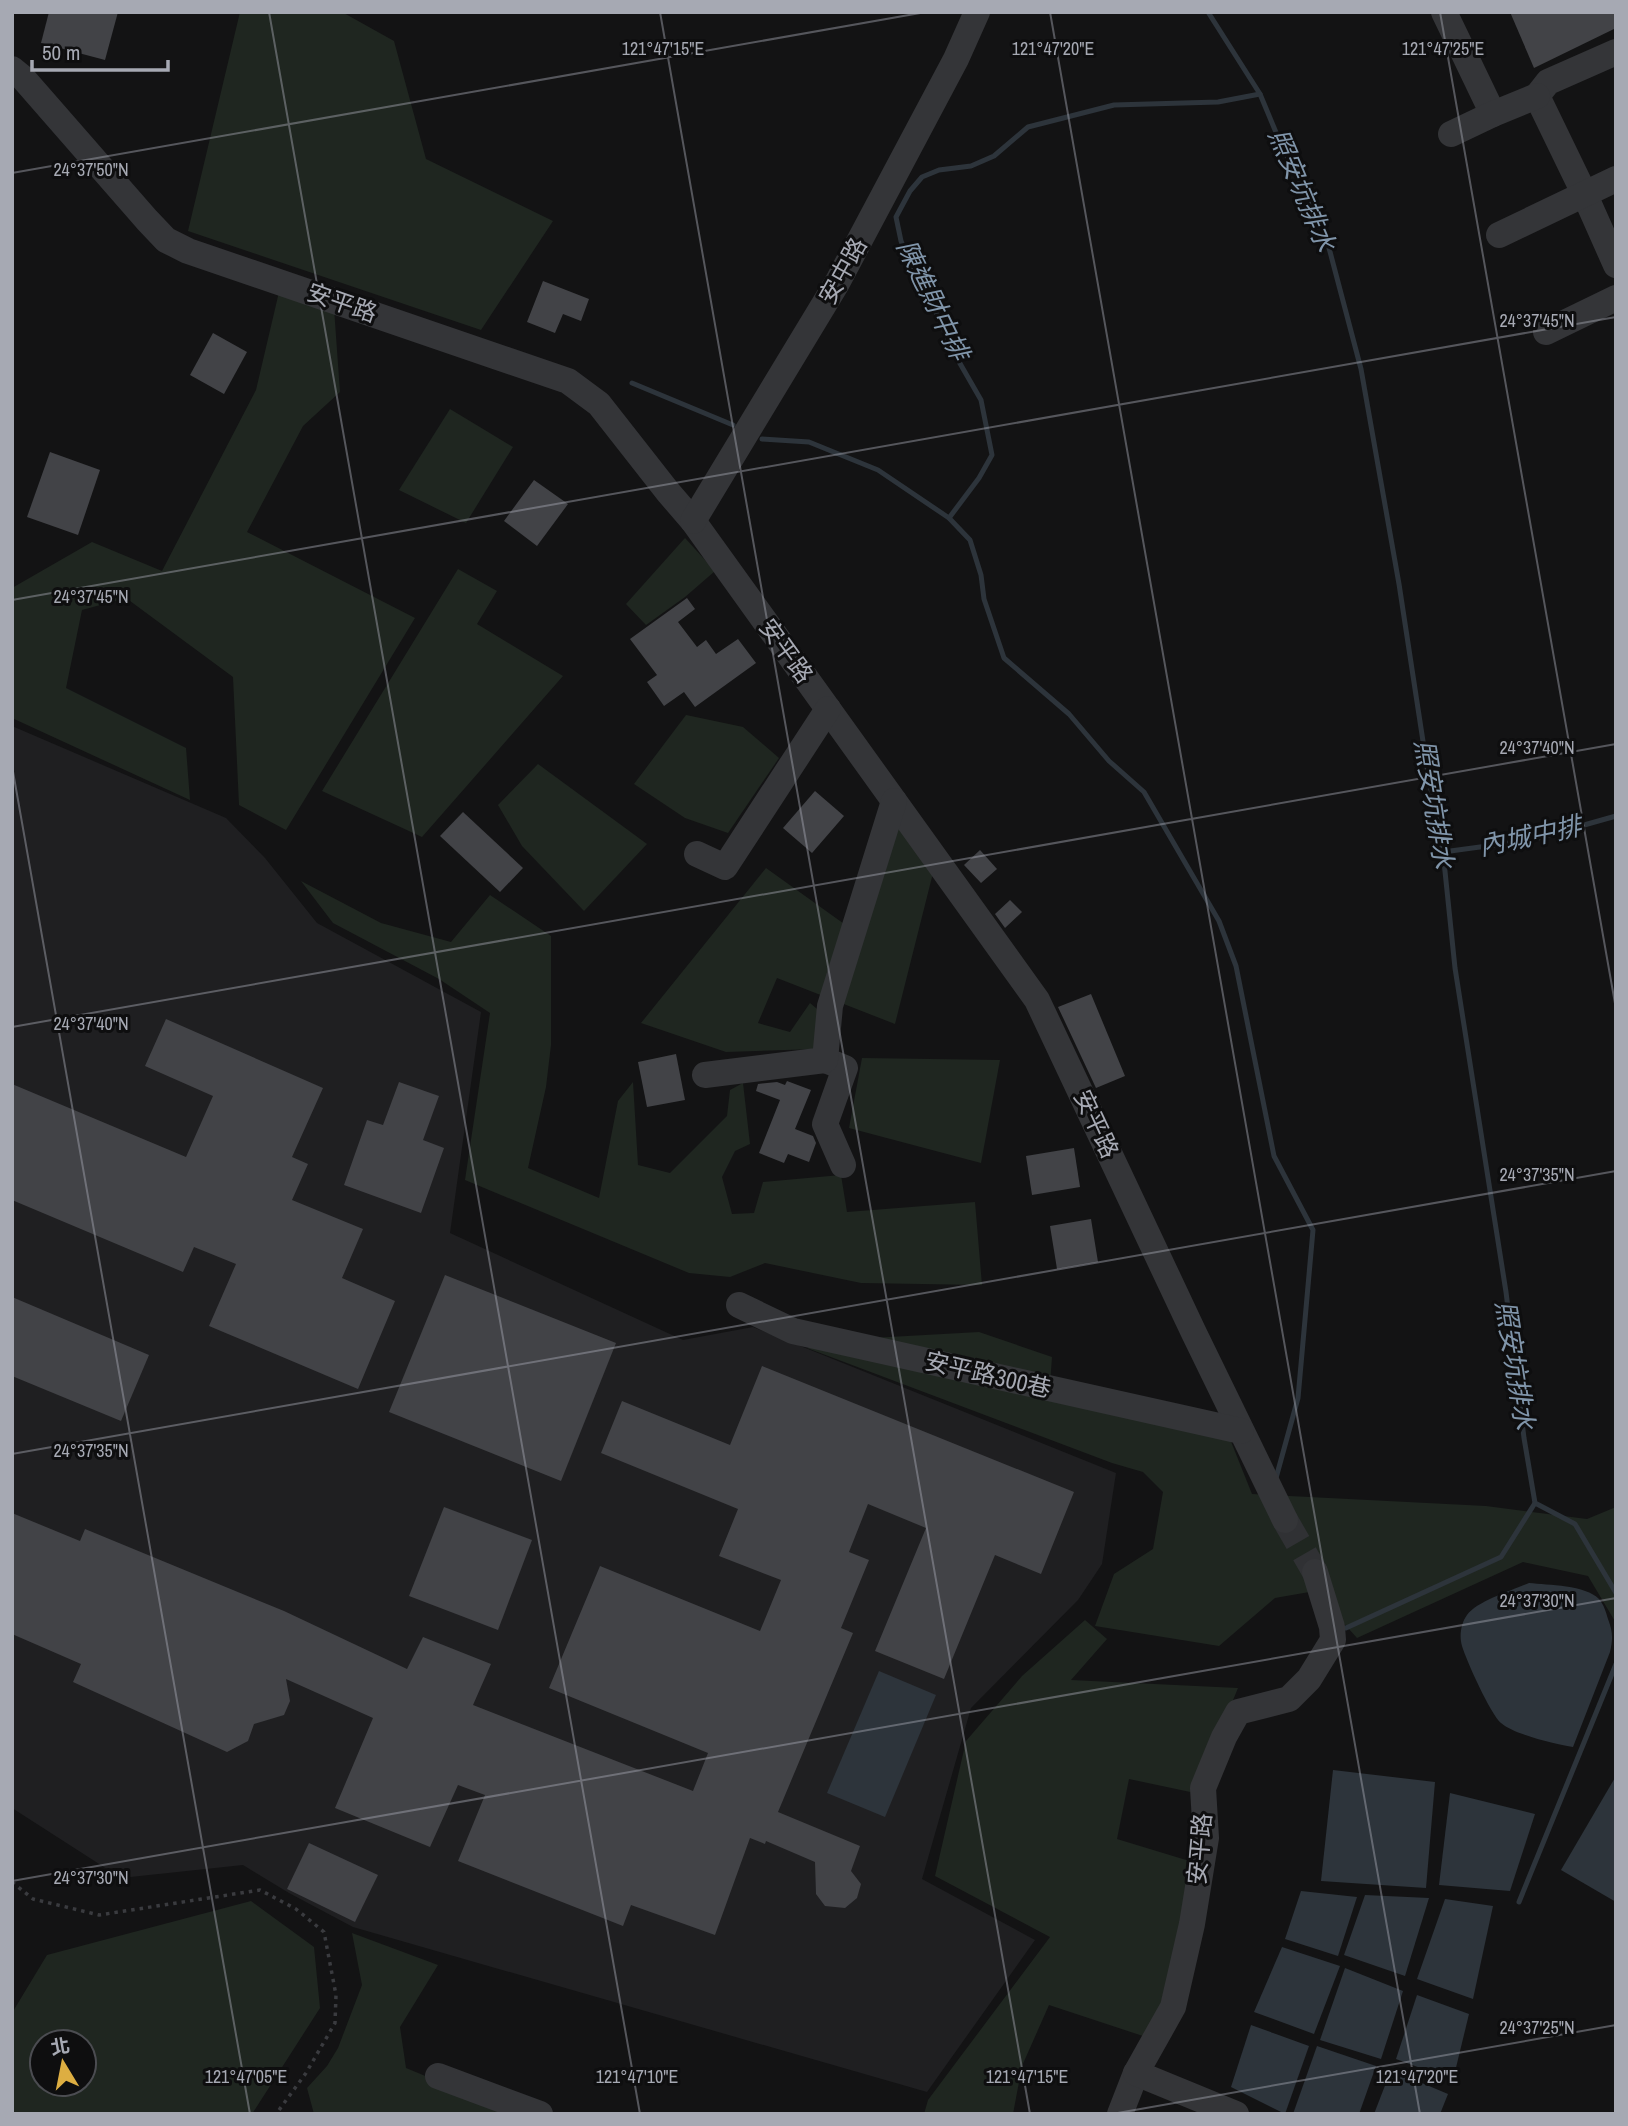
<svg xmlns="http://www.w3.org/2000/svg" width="1628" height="2126" viewBox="0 0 1628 2126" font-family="'Archivo Narrow','Noto Sans TC',sans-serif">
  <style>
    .built { fill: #1f1f21 }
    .green { fill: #1f2620; fill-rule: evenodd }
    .water { fill: #2d343b }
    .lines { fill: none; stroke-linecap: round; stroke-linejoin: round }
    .stream { stroke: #2d343b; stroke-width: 5 }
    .building { fill: #424347 }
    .minor-tunnel { stroke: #303134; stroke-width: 26; stroke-dasharray: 26 13; stroke-linecap: butt }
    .path { stroke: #3a3b3f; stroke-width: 3.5; stroke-dasharray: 3.5 5; stroke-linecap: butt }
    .minor { stroke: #343538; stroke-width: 26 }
    .ticks { fill: none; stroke: #a6a9b3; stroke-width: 2; stroke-opacity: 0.45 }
    .labels { text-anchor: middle; stroke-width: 6; stroke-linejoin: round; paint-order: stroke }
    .street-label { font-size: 24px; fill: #a6a9b3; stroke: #0e0e0f }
    .water-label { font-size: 26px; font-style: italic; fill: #8095aa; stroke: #0e0e0f }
    .ticks-label { font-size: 18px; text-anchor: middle; fill: #a6a9b3; stroke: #0e0e0f; stroke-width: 6; stroke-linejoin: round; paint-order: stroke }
  </style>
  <rect width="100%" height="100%" fill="#131314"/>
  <polygon class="built" points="12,726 226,818 265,858 317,923 481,1012 450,1233 683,1340 753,1327 1116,1473 1102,1564 1078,1600 971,1708 922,1879 1035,1940 927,2092 353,1927 289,1893 243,1865 121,1878 12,1808"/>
  <g class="green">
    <polygon points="240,12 342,12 394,41 426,159 553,221 481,330 188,231"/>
    <polygon points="279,292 334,308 340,392 303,426 247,532 415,618 286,830 239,805 233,677 126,598 82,610 66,688 186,748 190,800 12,718 12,588 92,542 162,571 256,390"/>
    <polygon points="450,409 513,447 466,523 399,490"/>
    <polygon points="685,538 715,571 685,597 646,625 626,604"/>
    <polygon points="458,569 497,591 477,624 563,676 422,837 322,791"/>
    <polygon points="686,715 743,727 779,758 728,833 685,818 634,784"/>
    <polygon points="538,764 647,844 584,911 522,846 498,805"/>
    <polygon points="893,820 933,873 895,1024 777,978 758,1023 790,1032 810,1003 823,1014 817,1049 726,1052 641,1023 766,868 847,926"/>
    <polygon points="301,881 381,923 451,942 490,895 551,936 551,1045 546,1087 528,1168 599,1198 618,1101 633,1082 638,1165 670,1173 727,1116 730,1090 743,1083 750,1144 735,1151 722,1177 732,1214 754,1213 763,1182 841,1175 847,1212 975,1202 982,1285 861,1283 765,1263 730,1277 689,1273 465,1180 490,1013 439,979 333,923"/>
    <polygon points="862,1058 1000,1060 981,1163 849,1128"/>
    <polygon points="979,1332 1052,1357 1050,1385 1226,1429 1252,1494 1486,1506 1587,1519 1616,1507 1616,1623 1588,1576 1523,1562 1357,1638 1315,1591 1275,1598 1219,1646 1095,1626 1114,1574 1153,1549 1163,1492 1143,1472 1112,1463 807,1348 853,1339"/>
    <polygon points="1085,1620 1107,1639 1071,1680 1238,1688 1195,1793 1129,1779 1117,1839 1196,1863 1152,2039 1049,2005 1022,2066 1013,2114 924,2114 928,2100 1050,1937 935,1876 966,1741 1022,1676"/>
    <path d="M251,1901L314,1947L320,2008L252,2114H12V2013L47,1955ZM42,2042H84V2084H42Z"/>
    <polygon points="352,1933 438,1965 400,2027 406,2068 517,2114 314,2114 307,2088 327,2066 338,2048 362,1985"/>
  </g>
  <g class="water">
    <path d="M1529,1583C1548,1585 1586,1585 1599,1599C1604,1605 1606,1612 1608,1619C1613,1632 1613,1639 1610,1652L1573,1747C1557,1745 1513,1734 1501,1723C1491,1715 1466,1660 1462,1646C1459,1636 1461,1623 1467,1615C1477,1601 1513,1590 1529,1583Z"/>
    <polygon points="879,1671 936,1695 885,1817 827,1793"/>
    <polygon points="1333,1770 1435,1782 1426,1888 1321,1881"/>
    <polygon points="1616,1776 1616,1902 1561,1870"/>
    <polygon points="1450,1793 1535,1814 1510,1891 1439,1885"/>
    <polygon points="1301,1891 1357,1897 1338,1956 1285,1939"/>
    <polygon points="1365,1895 1429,1898 1405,1976 1344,1955"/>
    <polygon points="1445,1899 1493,1906 1473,1999 1417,1979"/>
    <polygon points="1282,1947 1340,1966 1314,2034 1254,2012"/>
    <polygon points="1345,1968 1403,1991 1381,2059 1320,2040"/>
    <polygon points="1417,1995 1469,2014 1453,2080 1396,2059"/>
    <polygon points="1251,2025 1309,2046 1285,2114 1231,2087"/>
    <polygon points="1317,2046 1376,2066 1359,2114 1293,2114"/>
    <polygon points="1391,2070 1448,2094 1440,2114 1374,2114"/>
  </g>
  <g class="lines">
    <g class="stream">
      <polyline points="1208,12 1260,94 1280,142 1324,229 1361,369 1399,584 1428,774 1443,852 1455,968 1506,1292 1524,1438 1535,1503 1575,1524 1616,1593"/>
      <polyline points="632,383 733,425"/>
      <polyline points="762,439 809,442 878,470 949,518 970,540 981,575 984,599 1004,658 1069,714 1109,761 1144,792 1219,921 1236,966 1274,1156 1313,1230 1298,1398 1276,1478"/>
      <polyline points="949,518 979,478 992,455 981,400 954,353 935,310 916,276 901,241 896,217 910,191 922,177 939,170 971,166 994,156 1028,127 1114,105 1218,102 1260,94"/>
      <polyline points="1443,852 1531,840 1616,816"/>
      <polyline points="1346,1628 1501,1557 1535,1503"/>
      <polyline points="1519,1902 1616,1664"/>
    </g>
  </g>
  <g class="building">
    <polygon points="49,12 118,12 105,60 41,43"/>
    <polygon points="1510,12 1616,12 1616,28 1534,68"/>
    <polygon points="543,281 589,299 581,321 563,314 555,333 527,322"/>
    <polygon points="213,333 247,352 224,394 190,375"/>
    <polygon points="50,452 100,470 78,535 27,517"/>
    <polygon points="534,480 568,504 537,546 504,521"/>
    <polygon points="687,598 695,609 678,622 697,647 706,640 716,654 738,639 756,663 695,707 684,692 664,706 647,682 657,675 630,639"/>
    <polygon points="815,791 844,816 812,853 783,828"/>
    <polygon points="463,812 523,868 500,892 440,836"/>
    <polygon points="980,850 997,869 981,883 964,865"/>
    <polygon points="1010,900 1022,912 1005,928 995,914"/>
    <polygon points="1091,994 1125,1076 1096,1088 1058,1007"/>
    <polygon points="166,1019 323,1088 292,1157 308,1164 292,1200 363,1229 342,1278 395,1301 358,1389 209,1326 236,1264 194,1247 183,1272 12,1200 12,1084 186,1157 213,1096 145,1066"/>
    <polygon points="676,1054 685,1100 647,1107 638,1062"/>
    <polygon points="787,1081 811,1090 795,1129 813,1136 816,1143 809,1162 788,1154 784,1163 759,1153 780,1100 756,1091 758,1084 777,1082 785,1085"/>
    <polygon points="399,1082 439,1096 423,1140 444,1148 421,1213 344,1185 367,1120 383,1125"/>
    <polygon points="1074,1148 1080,1187 1032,1195 1026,1156"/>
    <polygon points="1091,1219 1098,1262 1057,1269 1050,1226"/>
    <polygon points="445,1275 616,1343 561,1481 389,1412"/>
    <polygon points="12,1297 149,1355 121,1421 12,1376"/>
    <polygon points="762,1366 1074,1492 1041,1574 995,1555 944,1679 875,1651 926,1528 868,1504 849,1552 869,1560 841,1628 853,1633 778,1812 860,1846 851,1871 861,1884 857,1898 845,1908 825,1906 816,1894 815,1862 766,1841 765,1844 750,1838 715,1935 631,1905 623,1926 458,1861 485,1795 458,1785 430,1847 335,1808 373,1718 286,1679 290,1701 284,1715 254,1724 248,1741 227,1752 73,1682 81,1664 12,1634 12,1513 80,1541 85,1529 284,1611 407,1669 423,1637 491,1664 473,1705 693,1791 708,1753 549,1688 600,1566 760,1631 781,1580 719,1556 738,1509 601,1453 622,1401 730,1445"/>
    <polygon points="444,1507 532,1540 498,1630 409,1596"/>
    <polygon points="309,1843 378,1875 355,1922 287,1889"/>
  </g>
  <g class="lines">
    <polyline class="minor-tunnel" points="1285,1520 1315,1572"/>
    <polyline class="path" points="12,1882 33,1899 99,1915 260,1890 296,1909 324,1932 336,1995 335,2023 306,2073 279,2110 281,2114"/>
    <g class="minor">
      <polyline points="1444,12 1493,114"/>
      <polyline points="1616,52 1548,82 1537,96 1584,193 1616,265"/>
      <polyline points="12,69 23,78 147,220 166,240 188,251 568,381 599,404 668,492 693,521 1037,1000 1193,1331 1285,1520"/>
      <polyline points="1451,134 1493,114 1537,96"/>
      <polyline points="1499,235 1616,179"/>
      <polyline points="1546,332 1616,298"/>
      <polyline points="693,521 837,283 956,59 977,12"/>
      <polyline points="697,854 725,867 828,709"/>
      <polyline points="825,1060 845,1068 825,1124 843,1165"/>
      <polyline points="705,1075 825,1060 830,1006 894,801"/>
      <polyline points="739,1305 793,1331 1241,1431"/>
      <polyline points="438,2076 540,2114"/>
      <polyline points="1120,2114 1136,2073"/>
      <polyline points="1236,2114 1136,2073 1173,2007 1192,1924 1206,1838 1203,1788 1224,1737 1238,1712 1289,1699 1309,1679 1333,1640 1332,1627 1315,1572"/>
    </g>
  </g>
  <path class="ticks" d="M269,12L640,2114M660,12L1030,2114M1050,12L1420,2114M1440,12L1616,1009M12,173L926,12M12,600L1616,317M12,766L250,2114M12,1027L1616,744M12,1454L1616,1171M12,1881L1616,1598M1112,2114L1616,2025"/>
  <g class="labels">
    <g class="street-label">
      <text transform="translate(843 271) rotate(-61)" y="8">安中路</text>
      <text transform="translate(342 303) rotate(19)" y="8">安平路</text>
      <text transform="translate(786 651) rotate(54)" y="8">安平路</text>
      <text transform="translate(1096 1124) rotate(65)" y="8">安平路</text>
      <text transform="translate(988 1375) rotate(13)" y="8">安平路300巷</text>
      <text transform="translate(1200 1849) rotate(-85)" y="8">安平路</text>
    </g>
    <g class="water-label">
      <text transform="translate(1302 190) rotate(67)" y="9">照安坑排水</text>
      <text transform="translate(933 300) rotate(64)" y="9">陳進財中排</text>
      <text transform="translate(1434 804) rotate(81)" y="9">照安坑排水</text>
      <text transform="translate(1530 836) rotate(-12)" y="9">內城中排</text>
      <text transform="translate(1515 1365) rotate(81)" y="9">照安坑排水</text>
    </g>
  </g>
  <g class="ticks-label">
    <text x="1443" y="55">121°47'25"E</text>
    <text x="663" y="55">121°47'15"E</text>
    <text x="1053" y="55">121°47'20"E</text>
    <text x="91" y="176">24°37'50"N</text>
    <text x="1537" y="327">24°37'45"N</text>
    <text x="91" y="603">24°37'45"N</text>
    <text x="1537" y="754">24°37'40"N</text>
    <text x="91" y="1030">24°37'40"N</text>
    <text x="1537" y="1181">24°37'35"N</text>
    <text x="91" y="1457">24°37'35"N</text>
    <text x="1537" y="1607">24°37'30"N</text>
    <text x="91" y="1884">24°37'30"N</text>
    <text x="1537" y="2034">24°37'25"N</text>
    <text x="246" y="2083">121°47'05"E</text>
    <text x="637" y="2083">121°47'10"E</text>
    <text x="1027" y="2083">121°47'15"E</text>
    <text x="1417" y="2083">121°47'20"E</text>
  </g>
  <rect width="1628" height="2126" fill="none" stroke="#a6a9b3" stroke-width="28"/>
  <g transform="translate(63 2063) rotate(350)"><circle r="33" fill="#0e0e0f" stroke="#4b4c51" stroke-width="2"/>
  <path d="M0-5L12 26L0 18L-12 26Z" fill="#ddae42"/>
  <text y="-10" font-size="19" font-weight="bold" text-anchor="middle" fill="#a6a9b3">北</text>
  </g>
  <path d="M32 60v10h136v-10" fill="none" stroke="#a6a9b3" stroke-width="3.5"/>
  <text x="42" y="60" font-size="21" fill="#a6a9b3" stroke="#0e0e0f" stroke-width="5" paint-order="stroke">50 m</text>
</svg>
